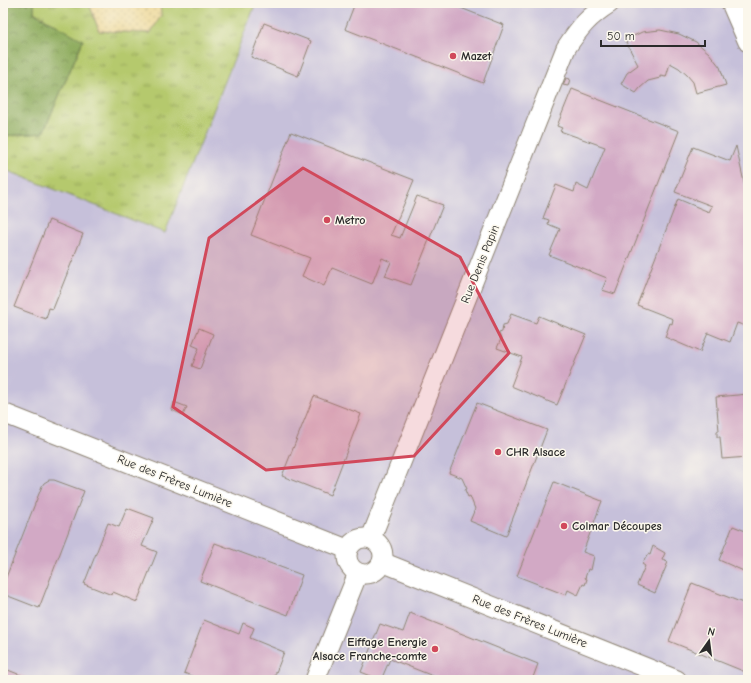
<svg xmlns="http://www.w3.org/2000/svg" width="751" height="683" viewBox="0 0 751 683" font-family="'Comic Neue',sans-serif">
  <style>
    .industrial { fill: #c6c0da }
    .grass { fill: url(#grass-tufts); stroke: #707a4c }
    .forest { fill: url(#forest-crowns); stroke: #5e6c46 }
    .sand { fill: url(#sand-dots); stroke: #8c8264 }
    .building { fill: #d2a9c5 }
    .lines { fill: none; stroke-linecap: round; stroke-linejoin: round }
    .minor-casing { stroke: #8e8473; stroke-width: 21 }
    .minor { stroke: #fff; stroke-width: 19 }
    .marked { fill: #d1495b; fill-opacity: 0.2; stroke: #d1495b; stroke-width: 3; stroke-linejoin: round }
    .poi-dot { fill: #d1495b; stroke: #fbf7ec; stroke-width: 1.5 }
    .labels { text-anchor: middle; stroke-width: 3; stroke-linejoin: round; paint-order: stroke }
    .poi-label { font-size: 12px; font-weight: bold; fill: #2b2b2b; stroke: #fbf7ec; text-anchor: start }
    .street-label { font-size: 12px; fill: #2b2b2b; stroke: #fbf7ec }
  </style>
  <defs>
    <pattern id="grass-tufts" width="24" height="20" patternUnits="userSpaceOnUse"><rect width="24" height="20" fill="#b5c96d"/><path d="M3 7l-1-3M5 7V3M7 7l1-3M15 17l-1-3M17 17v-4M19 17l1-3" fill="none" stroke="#93a35a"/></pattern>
    <pattern id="forest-crowns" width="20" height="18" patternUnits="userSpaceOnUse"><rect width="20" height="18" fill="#90ad60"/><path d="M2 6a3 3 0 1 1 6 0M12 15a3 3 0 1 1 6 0" fill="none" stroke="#768d4f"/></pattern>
    <pattern id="sand-dots" width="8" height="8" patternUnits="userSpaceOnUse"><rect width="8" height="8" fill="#eeda9e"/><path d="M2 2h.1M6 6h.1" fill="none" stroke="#cb8" stroke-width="1.8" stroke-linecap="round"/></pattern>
  </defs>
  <rect width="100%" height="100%" fill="#fbf7ec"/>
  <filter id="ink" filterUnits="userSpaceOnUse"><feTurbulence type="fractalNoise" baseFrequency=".025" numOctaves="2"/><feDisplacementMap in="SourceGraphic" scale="8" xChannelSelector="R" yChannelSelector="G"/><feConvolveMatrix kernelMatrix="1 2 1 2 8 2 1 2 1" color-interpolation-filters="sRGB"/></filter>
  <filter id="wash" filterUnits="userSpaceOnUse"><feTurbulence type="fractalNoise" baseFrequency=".012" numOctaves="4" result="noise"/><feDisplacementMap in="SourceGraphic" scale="16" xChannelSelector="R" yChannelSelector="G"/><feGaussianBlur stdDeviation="0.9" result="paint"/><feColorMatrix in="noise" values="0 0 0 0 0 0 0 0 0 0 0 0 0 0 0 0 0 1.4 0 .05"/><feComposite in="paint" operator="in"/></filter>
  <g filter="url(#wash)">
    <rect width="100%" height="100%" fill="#f1dcbb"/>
    <polygon class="industrial" points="256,3 748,3 748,680 3,680 3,169 165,233"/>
    <polygon class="grass" points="34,3 89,3 99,31 151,33 160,15 160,3 256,3 165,233 3,169 3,136 43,133 83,41 34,12"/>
    <polygon class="forest" points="3,3 34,3 34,13 83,40 43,133 3,136"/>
    <polygon class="sand" points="89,3 160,3 161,15 151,33 99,31"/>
    <g id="blocks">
      <g class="building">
        <polygon points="355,3 448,3 504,25 483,83 345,29"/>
        <polygon points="264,23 311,41 298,76 251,57"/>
        <polygon points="660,30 679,34 696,42 709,53 720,67 726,85 696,93 693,82 687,75 679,68 670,63 666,77 660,76 660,78 648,81 640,88 636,93 621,84 627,73 638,65 625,40 642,32"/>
        <polygon points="566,78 570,79 568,86 563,85"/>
        <polygon points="572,89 679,131 615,294 602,290 607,278 549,255 560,229 548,224 549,220 543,218 556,185 574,192 576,184 588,190 605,147 560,131 562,128 557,126"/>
        <polygon points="291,132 414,180 391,235 400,238 417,196 443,205 411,285 385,276 391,262 382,258 372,284 332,268 324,286 302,276 310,258 251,235"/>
        <polygon points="736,146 745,187 748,186 746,192 748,200 748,327 737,323 730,342 708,333 700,352 665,337 670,323 672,324 673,319 637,305 678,199 709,212 712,206 675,192 693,147 730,161"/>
        <polygon points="49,220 83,234 53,309 49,308 46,319 14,307"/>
        <polygon points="511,314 536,323 539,316 586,335 557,405 511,386 522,357 497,348 501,339 499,333 502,332 503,325 507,324"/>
        <polygon points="199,328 213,334 200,369 192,366 199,348 192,345"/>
        <polygon points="748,394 748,457 722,459 720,437 717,437 717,431 719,431 716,397"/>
        <polygon points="314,396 361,414 330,495 282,476"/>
        <polygon points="174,402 187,407 183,415 172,410"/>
        <polygon points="477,403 547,430 506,536 470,521 475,509 470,496 468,497 465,490 467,489 462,478 449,473"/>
        <polygon points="49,480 54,480 84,491 39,608 3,594 3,585 42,486 44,483"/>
        <polygon points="554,482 602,501 583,552 594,556 591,570 588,569 585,578 587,579 585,585 583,584 578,595 568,590 566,595 517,576"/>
        <polygon points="127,508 154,518 142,546 157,552 137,602 113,592 112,595 84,584 108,523 119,527"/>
        <polygon points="733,526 748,532 748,573 719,560"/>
        <polygon points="215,543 302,575 288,615 200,581"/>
        <polygon points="653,546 665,553 662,560 668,562 655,593 637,585 645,566 642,564 648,554 650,555"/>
        <polygon points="692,583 748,605 748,673 669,641"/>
        <polygon points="410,613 538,664 532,680 443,680 390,659 381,680 361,672 380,624 403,632"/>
        <polygon points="204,620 239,634 243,623 254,628 250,638 284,652 273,680 202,680 184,673"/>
        <polygon points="3,668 33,680 3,680"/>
      </g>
    </g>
  </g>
  <g filter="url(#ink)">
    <use href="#blocks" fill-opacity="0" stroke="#8e8473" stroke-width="1"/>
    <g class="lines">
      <defs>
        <g id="minor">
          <polyline points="731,3 748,42"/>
          <polyline points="3,413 347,549"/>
          <circle cx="365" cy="556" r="18"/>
          <path d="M371,538L566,48C580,27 588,17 610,3"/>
          <polyline points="382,562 677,680"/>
          <polyline points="315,680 358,573"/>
        </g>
      </defs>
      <use href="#minor" class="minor-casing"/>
      <use href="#minor" class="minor"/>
    </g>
  </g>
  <path class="marked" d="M303,168L460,257L509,353L414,456L266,470L173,407L209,238Z"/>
  <g class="poi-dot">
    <circle cx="453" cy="56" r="4"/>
    <circle cx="327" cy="220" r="4"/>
    <circle cx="498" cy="452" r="4"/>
    <circle cx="564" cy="526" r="4"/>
    <circle cx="435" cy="649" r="4"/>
  </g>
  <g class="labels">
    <g class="poi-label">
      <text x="461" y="60">Mazet</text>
      <text x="335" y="224">Metro</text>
      <text x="506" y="456">CHR Alsace</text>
      <text x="572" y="530">Colmar Découpes</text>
      <text x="427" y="646" text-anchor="end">Eiffage Energie<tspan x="427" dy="14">Alsace Franche-comte</tspan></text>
    </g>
    <g class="street-label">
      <text transform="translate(480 264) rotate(-68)" y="4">Rue Denis Papin</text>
      <text transform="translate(175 481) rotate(22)" y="4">Rue des Frères Lumière</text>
      <text transform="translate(530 621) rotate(22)" y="4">Rue des Frères Lumière</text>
    </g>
  </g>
  <rect width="751" height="683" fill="none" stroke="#fbf7ec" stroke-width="16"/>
  <g transform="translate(709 641) rotate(14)" stroke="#fbf7ec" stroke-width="3" paint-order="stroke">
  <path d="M0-3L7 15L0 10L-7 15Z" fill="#2b2b2b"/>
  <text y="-6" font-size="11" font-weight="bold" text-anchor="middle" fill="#2b2b2b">N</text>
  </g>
  <path d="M601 40v6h104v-6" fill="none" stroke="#2b2b2b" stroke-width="2"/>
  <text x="607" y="40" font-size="12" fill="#2b2b2b" stroke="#fbf7ec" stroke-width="3" paint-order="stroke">50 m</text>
</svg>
